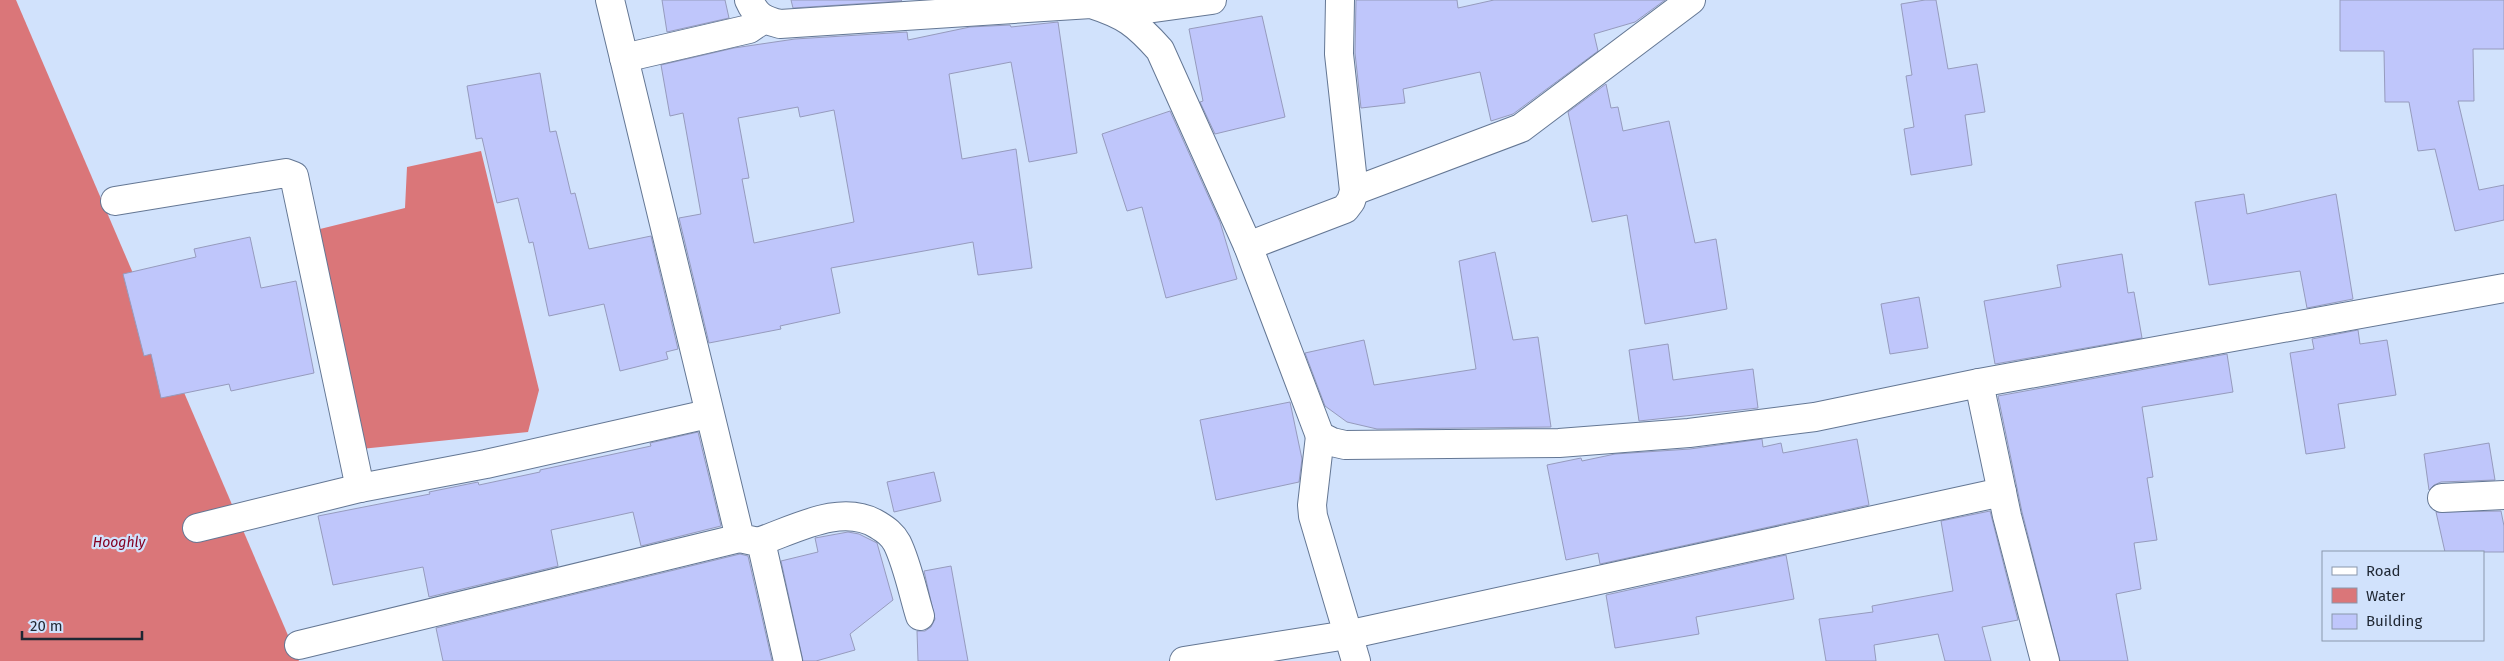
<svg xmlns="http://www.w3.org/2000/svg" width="2504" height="661" viewBox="0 0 2504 661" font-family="'Fira Sans',sans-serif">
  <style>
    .water { fill: #da7679 }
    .building { fill: #bfc6fb; stroke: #969bbd; fill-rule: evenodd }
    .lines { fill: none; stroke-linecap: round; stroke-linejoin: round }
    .street-casing { stroke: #647794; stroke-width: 30 }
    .secondary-casing { stroke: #647794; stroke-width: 30 }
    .street { stroke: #fff; stroke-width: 28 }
    .secondary { stroke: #fff; stroke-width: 28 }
    .labels { text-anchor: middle; stroke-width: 4.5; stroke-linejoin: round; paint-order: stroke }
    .water-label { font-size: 14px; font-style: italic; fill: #840021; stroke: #d1e2fc }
  </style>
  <rect width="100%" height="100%" fill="#d1e2fc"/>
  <g class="water">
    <polygon points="0,0 16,0 299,661 0,661"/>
    <polygon points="481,151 539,390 528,432 361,449 316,230 405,208 407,167"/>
  </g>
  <g class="building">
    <polygon points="662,0 725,0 729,18 667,32"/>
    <polygon points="791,0 901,0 902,1 793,8"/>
    <polygon points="1356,0 1457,0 1458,8 1494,0 1665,0 1635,22 1594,34 1598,51 1513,114 1491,121 1480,72 1403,89 1405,103 1361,108 1355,53"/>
    <polygon points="1925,0 1936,0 1948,69 1977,64 1985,112 1965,115 1972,165 1911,175 1904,129 1914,127 1906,76 1912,75 1901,4"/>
    <polygon points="2340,0 2504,0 2504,49 2473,49 2474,101 2458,101 2479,190 2504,185 2504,220 2455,231 2435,149 2418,151 2409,102 2385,102 2384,51 2340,51"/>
    <polygon points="1262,16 1285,117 1215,134 1200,102 1203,101 1189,29"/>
    <path d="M1058,22L1077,153L1029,162L1011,62L949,74L962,159L1016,149L1032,268L978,275L973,242L831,268L840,313L780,326L781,329L709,343L679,218L701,214L683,113L670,116L661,65L734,48L795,39L907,32L908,40L970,27L1010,25L1011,27ZM798,107L800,117L834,110L854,222L754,243L742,179L749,178L738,118Z"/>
    <polygon points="540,73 550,132 556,131 571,194 575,193 589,249 651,236 678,349 666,352 668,359 620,371 604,304 549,316 533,242 529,243 518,198 497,203 482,138 476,139 467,86"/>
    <polygon points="1606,84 1611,108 1618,107 1623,131 1669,121 1695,243 1716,239 1727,309 1645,324 1627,215 1592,222 1568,112"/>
    <polygon points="1170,111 1220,222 1237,279 1166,298 1142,207 1127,211 1102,134"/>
    <polygon points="2244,194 2247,214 2336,194 2353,299 2307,308 2300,271 2209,285 2195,202"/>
    <polygon points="250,237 261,288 296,281 314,373 231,391 229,384 161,398 151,354 144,356 123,274 196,257 194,249"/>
    <polygon points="1495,252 1513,340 1538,337 1551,427 1377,429 1347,422 1325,406 1305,353 1364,340 1374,385 1476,369 1459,261"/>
    <polygon points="2122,254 2128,293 2134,292 2142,338 1995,364 1984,301 2061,287 2057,265"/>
    <polygon points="1919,297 1928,348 1890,354 1881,304"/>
    <polygon points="2358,330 2360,344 2387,340 2396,395 2338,404 2345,448 2306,454 2290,353 2314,349 2312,339"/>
    <polygon points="1668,344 1673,380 1753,369 1758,408 1639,421 1629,350"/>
    <polygon points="2227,354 2233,392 2142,407 2153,477 2147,478 2157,540 2134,543 2141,589 2116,594 2128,661 2060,661 2022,512 1998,396"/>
    <polygon points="1290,402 1302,459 1299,482 1216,500 1200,420"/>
    <polygon points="698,432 721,526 641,546 633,512 551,530 558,566 429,597 423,567 333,585 318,516 430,494 429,492 478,482 479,485 540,472 540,470 651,446 650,443"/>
    <polygon points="1762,439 1763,447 1781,443 1783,453 1857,439 1869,505 1600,564 1598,553 1566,560 1547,465 1581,458 1582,461 1615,454 1690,449"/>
    <polygon points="2489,443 2495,480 2441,482 2434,485 2429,490 2424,454"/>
    <polygon points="934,472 941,501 894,512 887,482"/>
    <polygon points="1990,511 2018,620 1982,627 1991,661 1945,661 1938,634 1874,645 1876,661 1826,661 1819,619 1873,612 1872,606 1953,591 1941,521"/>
    <polygon points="2501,511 2504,526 2504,552 2445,552 2436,512"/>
    <polygon points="848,532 859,534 877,543 893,600 850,634 855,650 816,661 803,661 781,561 818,552 815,538"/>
    <polygon points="740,554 748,556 772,661 443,661 436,628"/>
    <polygon points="1786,555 1794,599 1696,617 1699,634 1615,648 1606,595"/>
    <polygon points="951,566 968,661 918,661 917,631 925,631 931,627 935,619 924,571"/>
  </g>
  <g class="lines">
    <defs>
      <g id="street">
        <polyline points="610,0 740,538 758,542 762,546 788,661"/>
        <polyline points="1118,13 1212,0"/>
        <polyline points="624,58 749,29 764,19"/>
        <polyline points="1354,191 1521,128 1691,0"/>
        <polyline points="115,201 286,173 294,176 360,488"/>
        <polyline points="1248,246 1345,209 1351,201 1354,191 1339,54 1340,0"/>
        <polyline points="1979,383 2007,516 2045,661"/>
        <polyline points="1320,436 1312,505 1313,516 1356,661"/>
        <polyline points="2442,498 2504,495"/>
        <polyline points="197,528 360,488 486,464 708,414"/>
        <path d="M758,542C794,530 842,502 878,525C886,530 892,534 897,543C907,563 913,593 920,616"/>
        <polyline points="299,645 740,538"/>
        <polyline points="1184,661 1347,635 2002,492"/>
      </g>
      <path id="secondary" d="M749,0C756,16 763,20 780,24L1091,4C1125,15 1136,23 1160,50L1248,246L1320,436L1332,442L1345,445L1559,443L1689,433L1815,417L1979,383L2504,288"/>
    </defs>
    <use href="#street" class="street-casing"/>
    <use href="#secondary" class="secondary-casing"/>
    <use href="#street" class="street"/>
    <use href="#secondary" class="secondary"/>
  </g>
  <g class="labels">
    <g class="water-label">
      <text x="119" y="547">Hooghly</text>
    </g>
  </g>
  <rect x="2322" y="551" width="162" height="90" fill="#d1e2fc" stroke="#8a97ac"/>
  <rect x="2332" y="567" width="25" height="8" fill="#ffffff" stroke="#8a97ac"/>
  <text x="2366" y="576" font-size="15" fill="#1f2733">Road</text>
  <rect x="2332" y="588" width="25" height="15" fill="#da7679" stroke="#8a97ac"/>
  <text x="2366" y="601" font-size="15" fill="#1f2733">Water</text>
  <rect x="2332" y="614" width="25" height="15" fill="#bfc6fb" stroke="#8a97ac"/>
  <text x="2366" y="626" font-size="15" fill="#1f2733">Building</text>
  <path d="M22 631v8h120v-8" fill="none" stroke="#1f2733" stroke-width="2.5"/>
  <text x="30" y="631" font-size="15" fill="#1f2733" stroke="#d1e2fc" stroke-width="4" paint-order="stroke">20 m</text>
</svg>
